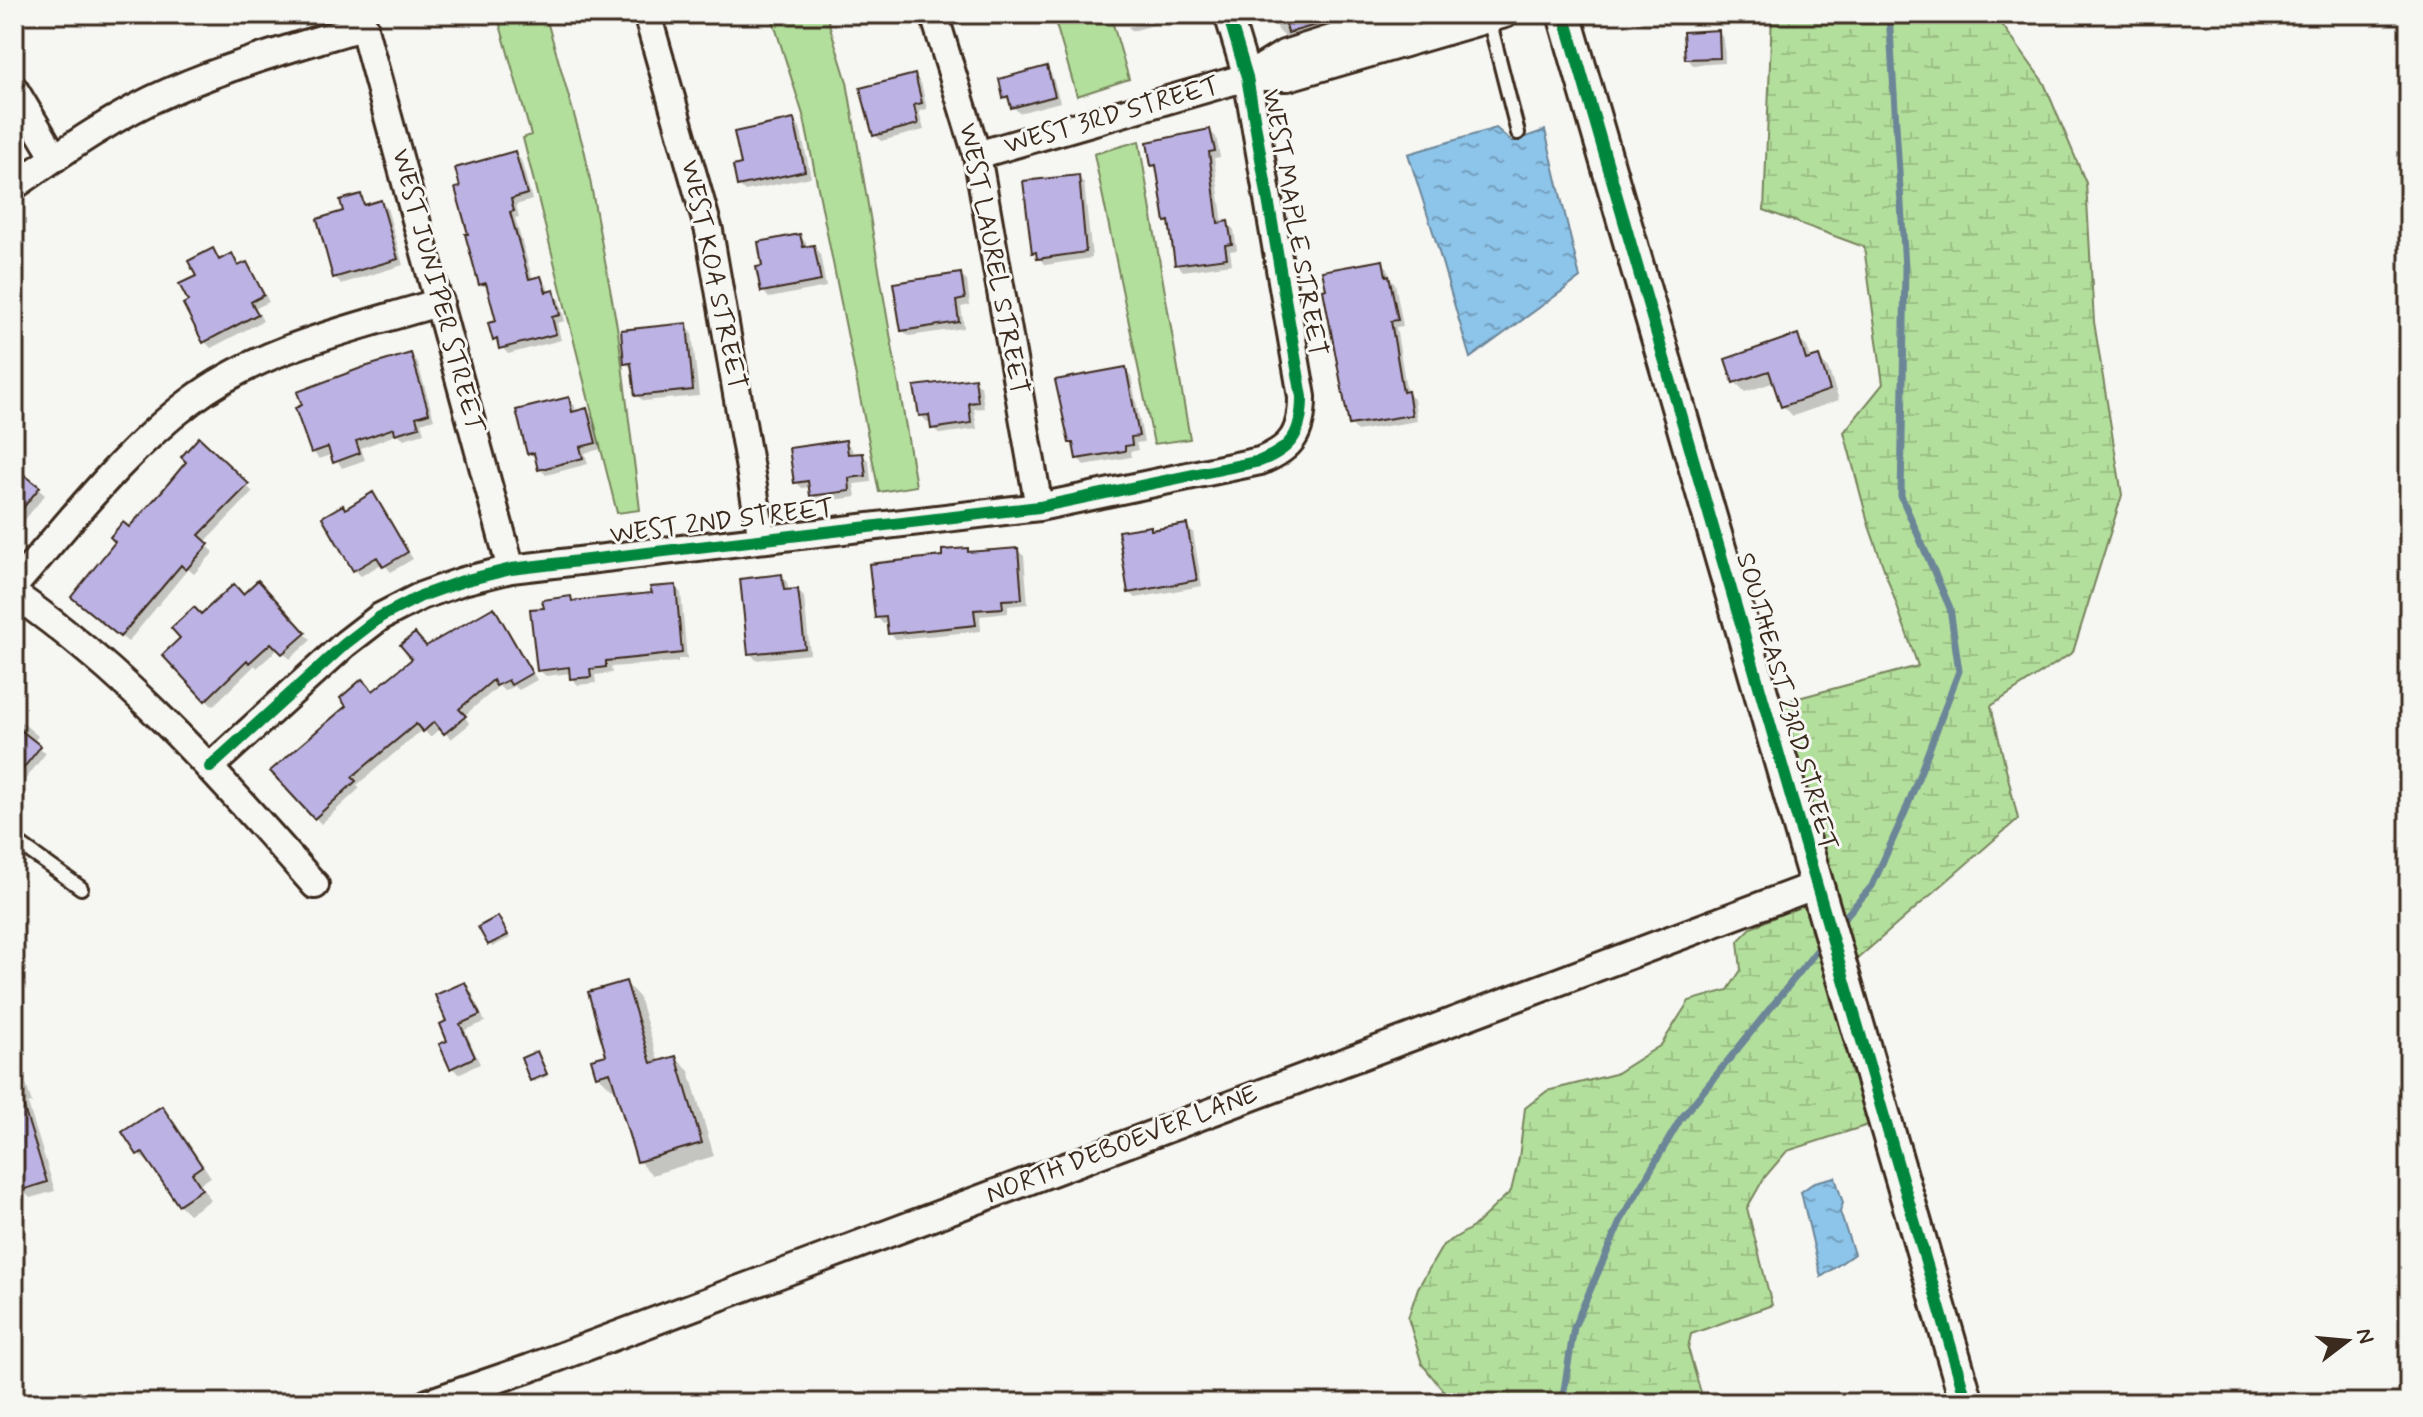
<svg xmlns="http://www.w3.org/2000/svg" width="2423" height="1417" font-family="Mynerve,sans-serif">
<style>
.grass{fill:#b3df9c;stroke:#77845d;stroke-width:2}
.wetland{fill:url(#wetland-marsh);stroke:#77845d;stroke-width:2}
.water{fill:url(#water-ripples);stroke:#6c8698;stroke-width:2}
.shadow{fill:#0003}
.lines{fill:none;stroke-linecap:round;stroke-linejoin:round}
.stream{stroke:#6c8698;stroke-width:7}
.building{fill:#bcb3e4;stroke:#3b2a1e;stroke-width:2}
.service-casing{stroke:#3b2a1e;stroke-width:18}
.minor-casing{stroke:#3b2a1e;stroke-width:32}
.tertiary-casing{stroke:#3b2a1e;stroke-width:38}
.service{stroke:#f6f6f2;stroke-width:12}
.minor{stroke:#f6f6f2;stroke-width:26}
.tertiary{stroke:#f6f6f2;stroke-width:32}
.cycleway-casing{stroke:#f6f6f2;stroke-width:17}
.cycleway{stroke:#00873e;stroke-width:12}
.labels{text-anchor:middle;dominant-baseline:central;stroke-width:6;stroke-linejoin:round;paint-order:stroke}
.street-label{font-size:26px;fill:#3b2a1e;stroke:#f6f6f2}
</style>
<defs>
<pattern id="wetland-marsh" width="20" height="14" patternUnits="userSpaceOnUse" patternTransform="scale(2)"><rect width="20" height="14" fill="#b3df9c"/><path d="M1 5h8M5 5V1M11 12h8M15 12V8" fill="none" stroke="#9bc086"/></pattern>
<pattern id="water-ripples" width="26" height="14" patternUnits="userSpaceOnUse" patternTransform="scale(2)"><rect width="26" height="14" fill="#8cc4ea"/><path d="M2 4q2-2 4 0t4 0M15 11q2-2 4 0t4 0" fill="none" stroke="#749fbd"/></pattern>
</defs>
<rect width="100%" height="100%" fill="#f6f6f2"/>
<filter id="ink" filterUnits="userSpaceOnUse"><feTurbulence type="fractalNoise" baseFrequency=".0125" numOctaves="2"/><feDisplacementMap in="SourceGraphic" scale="16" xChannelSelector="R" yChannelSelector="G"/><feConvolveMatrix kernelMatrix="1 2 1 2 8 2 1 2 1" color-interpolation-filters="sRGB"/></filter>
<g filter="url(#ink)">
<path class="grass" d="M497 14H545L585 153 618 332 640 510 617 513 523 138 531 135Z
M771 14H826L847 82 916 486 879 492 804 118Z
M1053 14H1110L1129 79 1077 96Z
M1139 141 1190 439 1154 444 1094 154Z"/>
<path class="wetland" d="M1772 14H1998L2001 23 2044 83 2086 183 2094 322 2122 495 2073 652 1991 706 2018 819 1856 960 1776 704 1918 666 1869 526 1844 432 1883 384 1864 247 1764 210Z
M1807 902 1871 1124 1787 1151 1764 1178 1747 1208 1772 1305 1691 1334 1688 1348 1704 1403H1471L1445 1393 1422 1364 1408 1318 1418 1288 1443 1245 1473 1227 1511 1191 1519 1158 1525 1108 1547 1091 1615 1074 1661 1045 1689 1001 1728 990 1741 970 1738 941 1751 928Z"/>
<path class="water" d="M1496 128 1512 142 1545 130 1580 278 1470 358 1434 235 1408 154Z
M1835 1177 1843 1203 1840 1212 1854 1254 1821 1277 1801 1192 1815 1182Z"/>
<path class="shadow" d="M1123 14H1159L1127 23V26Z
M1174 14 1176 19 1132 31 1128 27Z
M1274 14H1347L1350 23 1296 39 1292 35 1285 37 1278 30Z
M1718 32 1724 39 1725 63 1693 65 1687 58Z
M1046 68 1052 75 1060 102 1019 113 1005 97Z
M914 76 921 83 927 109 919 111 924 130 881 141 875 135Z
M794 121 800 127 811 177 745 191 739 185 744 165Z
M1210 131 1216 137 1220 157 1214 158 1223 224 1228 223 1234 230 1237 250 1230 251 1232 264 1183 271 1177 264 1159 171 1153 165Z
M515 154 521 160 532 200 516 205 519 217 515 218 533 280 541 278 547 285 549 294 553 293 559 299 565 321 557 323 561 340 508 354 495 340 498 322 489 289 481 284Z
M1078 177 1084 183 1092 258 1045 265 1034 252Z
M360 196 367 206 381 202 387 208 403 265 341 284 335 277 346 213Z
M800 236 806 243 807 249 814 247 820 254 826 287 769 298 763 291Z
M213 251 221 261 231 256 240 267 246 264 252 271 269 302 256 308 263 321 211 348 205 342 191 302 198 277Z
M1382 262 1388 268 1390 279 1395 283 1403 326 1396 327 1407 393 1414 399 1417 421 1357 431 1351 424Z
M960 275 967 281 970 305 961 307 964 328 909 336 902 330Z
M686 325 692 332 699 396 643 401 637 395 633 370 626 363Z
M1797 337 1807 347 1812 360 1818 358 1828 368 1839 400 1793 416 1783 406 1775 382 1745 392 1735 382Z
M410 355 417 361 434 419 421 423 424 433 404 439 398 434 361 448 365 460 342 468 333 454 319 459 313 452Z
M1125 369 1131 376 1144 442 1136 443 1138 450 1130 452 1131 457 1084 465 1078 458 1076 448 1070 442Z
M974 380 981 386 984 408 974 409 977 429 940 434 933 428 932 421 927 422 921 415Z
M568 399 575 406 576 413 586 410 593 416 601 449 585 453 588 464 546 475 540 469 538 459 529 453Z
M199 440 253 492 204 543 214 552 194 574 188 569 128 642 80 604 129 530 189 463Z
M846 442 852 449 853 456 862 455 869 461 871 482 854 484 856 497 818 502 811 495 810 487 802 488 796 482Z
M14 469 45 495 14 533Z
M372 495 413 559 391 572 383 563 361 576 355 570 346 511Z
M1186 526 1193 532 1202 586 1136 598 1129 592 1150 528 1154 532Z
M967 550 971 554 1017 550 1024 556 1028 604 1008 606V613L980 616 981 631 896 639 890 633 888 623 883 624 877 617 944 558Z
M781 576 787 582 789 592 798 591 804 597 810 654 756 660 750 653Z
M258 583 311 640 290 659 279 648 257 668 255 665 213 706 165 656 201 617 243 596Z
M675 587 681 593 687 659H678V662L611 667 612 673 595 675 596 683 578 685 572 678 571 673 546 676 539 670 546 610 571 598 575 603 655 595Z
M494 609 500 616 537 680 519 690 514 686 504 691 499 686 464 716 470 724 451 739 441 728 430 737 423 729 357 785 360 788 321 824 273 771 373 694 426 648Z
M18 719 38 736 33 743 46 753 14 794V725Z
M498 918 510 938 492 947 481 927Z
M626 983 639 997 659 1063 676 1058 689 1071 714 1156 652 1175 639 1161 617 1087 612 1089 598 1075 608 1056Z
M464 984 471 991 485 1022 465 1030 480 1064 458 1074 452 1067 449 1022Z
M14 1045 32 1103 28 1104 55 1191 30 1198 21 1189 14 1166Z
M537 1053 548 1076 534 1082 532 1080Z
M162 1108 172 1118 211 1177 200 1184 211 1200 189 1214 179 1204 151 1163 149 1164 139 1154 125 1133Z"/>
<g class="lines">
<path class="stream" d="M1839 924 1872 886 1906 810 1959 671 1950 608 1901 496 1905 267 1889 14
M1562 1403 1574 1327 1620 1222 1680 1120 1823 943"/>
</g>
<path class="building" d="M1283 14H1337V19L1288 33Z
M1719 30 1720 58 1685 59 1683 32Z
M1047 66 1055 96 1011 108 1008 96 1003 98 999 79Z
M915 74 922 103 914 105 918 124 873 136 860 88Z
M794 119 805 171 737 186 733 166 741 164 734 132Z
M1210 129 1215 151 1209 152 1218 223 1228 221 1232 244 1225 245 1227 258 1175 265 1169 221 1165 222 1156 165 1151 166 1147 142Z
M515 151 527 194 511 199 514 211 510 212 529 279 541 276 546 292 554 290 560 315 552 317 556 334 499 349 497 339 493 341 488 323 496 321 486 283 479 285 465 234H468L455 188 460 187 455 168Z
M1079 175 1086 252 1037 259 1036 252 1032 253 1023 181Z
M361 194 364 205 381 200 398 259 333 278 317 219 343 211 340 200Z
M800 234 803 247 814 245 821 281 761 292 756 267 762 266 758 242Z
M213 248 219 260 232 253 238 266 247 262 264 295 251 302 258 314 203 343 183 304 188 301 179 284 196 276 188 261Z
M1383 260 1386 276 1389 275 1398 320 1391 321 1403 392 1408 391 1412 415 1349 425 1323 290 1326 289 1322 271Z
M961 273 965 299 956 301 959 322 901 331 893 283Z
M687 323 693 390 635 396 631 363 624 364 621 330Z
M1798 334 1806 360 1819 356 1830 390 1781 407 1769 371 1733 383 1725 359Z
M411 353 429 413 416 417 419 427 395 434 394 428 356 441 360 453 333 463 328 447 311 453 295 408 302 405 297 392 361 368Z
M1126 367 1139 436 1131 437 1132 445 1125 446V451L1076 459 1073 443H1069L1055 380Z
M975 378 978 402 969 403 971 423 931 429 929 415 919 416 914 386Z
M569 397 572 412 587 408 596 443 580 447 583 458 538 470 534 453 527 454 516 410Z
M199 437 249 484 199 535 209 544 186 570 181 565 120 637 71 597 115 542 110 537 123 522 129 527 162 491 186 462 181 457Z
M846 440 848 454 863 453 866 476 849 478 850 491 810 496 808 481 794 483 789 448Z
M14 467 40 487 14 519Z
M373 492 408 552 383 567 377 557 353 571 322 517 343 505 345 509Z
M1187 524 1197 580 1128 593 1118 531 1151 526V530Z
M968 548V552L1018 548 1022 599 1002 600 1003 608 974 610 976 625 888 634 886 617 875 618 869 564 942 556V550Z
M782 574 784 590 798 589 805 648 748 654 740 579Z
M258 580 306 633 282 654 271 643 249 663 247 660 205 701 162 655 180 638 171 628 194 607 201 614 234 584 243 594Z
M676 585 682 653 606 661V667L590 669 591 677 570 679 569 667 537 671 530 609 544 608 542 600 571 596 572 601 652 593 650 587Z
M494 607 532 673 511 685 508 680 496 686 493 680 459 709 466 716 444 734 434 722 423 732 416 724 352 777 356 781 314 819 270 771 346 706 340 698 362 679 373 691 412 659 400 645 415 633 426 646Z
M14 725 41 746 14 780Z
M498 916 508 935 488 945 478 927Z
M626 981 651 1063 676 1056 702 1143 637 1162 610 1072 596 1076 591 1059 606 1055 588 992Z
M465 982 480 1015 460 1024 475 1057 450 1069 439 1044 447 1041 440 1024 446 1021 435 995Z
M537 1051 547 1074 530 1081 521 1058Z
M14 1089H18L47 1182 19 1191 14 1173Z
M162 1106 202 1166 192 1173 202 1189 178 1205 142 1152 137 1155 122 1132Z"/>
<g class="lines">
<g class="service-casing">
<path id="service" d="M1489 19 1518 133
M14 840 81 888"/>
</g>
<g class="minor-casing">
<path id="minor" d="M360 14 511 569
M647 14 709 231 762 539
M934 14 977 155 1039 507
M1411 14 1284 54 1247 77H1288L1505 14
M14 89 55 158
M977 155 1247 77
M14 186C64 151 115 115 171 91 233 64 299 46 364 26
M14 586C70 522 123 452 191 401 262 347 356 328 440 302
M14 594C134 678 219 777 315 885
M210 767 345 644 380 617 421 596 463 581 511 569 1039 507 1260 461C1293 448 1302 432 1302 397L1247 77 1228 14
M428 1403 530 1368 1816 885"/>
</g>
<g class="tertiary-casing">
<path id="tertiary" d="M1564 14 1967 1403"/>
</g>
<use href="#service" class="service"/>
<use href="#minor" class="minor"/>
<use href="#tertiary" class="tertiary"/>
<g class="cycleway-casing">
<path id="cycleway" d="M1564 14 1967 1403
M210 767 345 644 380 617 421 596 463 581 511 569 1039 507 1260 461C1293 448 1302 432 1302 397L1247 77 1228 14"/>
</g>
<use href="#cycleway" class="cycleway"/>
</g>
</g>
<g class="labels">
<g class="street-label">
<text transform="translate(1112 116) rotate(-16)">WEST 3RD STREET</text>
<text transform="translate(1294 223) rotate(80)">WEST MAPLE STREET</text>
<text transform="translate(993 259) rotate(79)">WEST LAUREL STREET</text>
<text transform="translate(713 275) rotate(78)">WEST KOA STREET</text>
<text transform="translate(437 291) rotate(75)">WEST JUNIPER STREET</text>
<text transform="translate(722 522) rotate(-7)">WEST 2ND STREET</text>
<text transform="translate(1786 702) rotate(74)">SOUTHEAST 23RD STREET</text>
<text transform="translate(1122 1145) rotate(-21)">NORTH DEBOEVER LANE</text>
</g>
</g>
<rect width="2423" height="1417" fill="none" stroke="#f6f6f2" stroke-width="48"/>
<rect x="24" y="24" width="2375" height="1369" fill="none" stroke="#3b2a1e" stroke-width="3" filter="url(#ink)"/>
<g transform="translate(2347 1341) rotate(74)" stroke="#f6f6f2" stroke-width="6" paint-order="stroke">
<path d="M0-6L14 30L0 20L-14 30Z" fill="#3b2a1e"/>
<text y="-12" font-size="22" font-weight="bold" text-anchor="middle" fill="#3b2a1e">N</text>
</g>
</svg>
